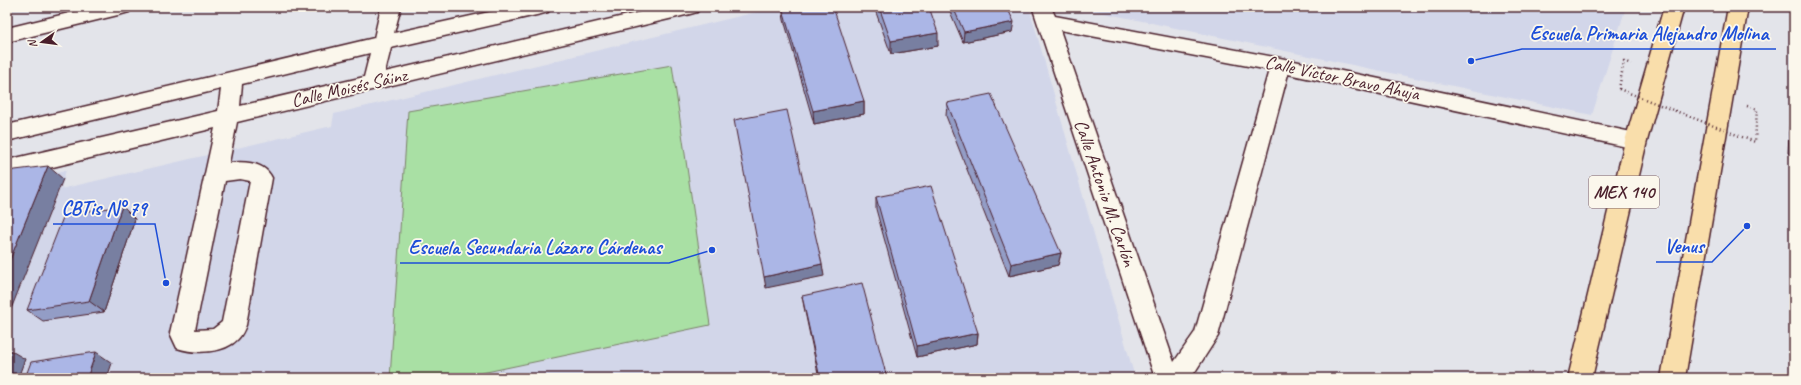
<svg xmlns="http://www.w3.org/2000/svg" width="1801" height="385" font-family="Caveat,sans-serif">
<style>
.built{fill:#d2d6e9}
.green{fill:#a9e0a4;stroke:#7a8068}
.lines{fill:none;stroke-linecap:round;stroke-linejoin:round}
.minor-casing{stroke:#4a1f2b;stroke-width:3}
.major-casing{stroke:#4a1f2b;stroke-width:3}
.path{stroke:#4a1f2b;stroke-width:2.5;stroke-dasharray:1 3;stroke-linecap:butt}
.minor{fill:#fbf7ec;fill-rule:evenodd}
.major{fill:#f9deab;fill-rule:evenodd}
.path-bridge{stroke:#4a1f2b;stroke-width:2.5;stroke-dasharray:1 3;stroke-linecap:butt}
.wall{fill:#939dc6;stroke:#4a1f2b}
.shaded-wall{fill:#787fa1;stroke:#4a1f2b}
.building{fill:#abb6e6;stroke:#4a1f2b}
.labels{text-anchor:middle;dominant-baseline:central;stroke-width:3.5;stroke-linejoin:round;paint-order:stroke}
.shield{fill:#fbf7ec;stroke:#7f6065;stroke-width:1}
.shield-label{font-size:18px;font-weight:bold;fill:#4a1f2b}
.street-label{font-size:19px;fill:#4a1f2b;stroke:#fbf7ec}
.leader{fill:none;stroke:#1d4ed8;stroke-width:1.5}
.callout-dot{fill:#1d4ed8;stroke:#fbf7ec;stroke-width:1.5}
.callout-label{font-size:20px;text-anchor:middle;font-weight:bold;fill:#1d4ed8;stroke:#fbf7ec;stroke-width:3.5;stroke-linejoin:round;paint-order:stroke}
</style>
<rect width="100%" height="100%" fill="#e3e4ea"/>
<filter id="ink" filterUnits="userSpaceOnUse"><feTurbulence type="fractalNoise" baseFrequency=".025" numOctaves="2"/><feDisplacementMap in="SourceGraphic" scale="8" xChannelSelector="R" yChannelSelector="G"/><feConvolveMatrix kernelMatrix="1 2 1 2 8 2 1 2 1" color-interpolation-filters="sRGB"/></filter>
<g filter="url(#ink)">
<path class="built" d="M777 7H1029L1134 374 1133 378H7V184L66 170 61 189 332 126 334 114Z
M1075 7H1626L1592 115Z"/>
<path class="green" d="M672 65 710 325 458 378H390L408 111Z"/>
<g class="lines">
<g class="minor-casing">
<path id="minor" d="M94 7H132L129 12 122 14 7 42V28Z
M381 7H401L394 33 512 7H551L548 12 541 14 391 48 385 72 662 7H700L697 12 690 14 237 122 229 163C245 161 264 162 272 178L246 325C244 330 242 335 238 339 224 354 195 354 177 348L170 333 215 128 7 178V160L218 111 221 89 7 141V125L374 38ZM370 53 364 77 240 106 242 84ZM240 179 250 181 222 322 213 329 195 330 225 181Z
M1035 7H1051L1055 16 1280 58 1636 133 1643 135 1647 141 1643 147 1636 149 1288 74 1218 336 1191 378H1155L1033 9ZM1060 30 1269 70 1195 332 1174 362Z"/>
</g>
<g class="major-casing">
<path id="major" d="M1664 7H1684L1647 141 1592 378H1568L1625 141Z
M1728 7H1748L1685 378H1661Z"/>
</g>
<path class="path" d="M1619 89 1624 61 1631 64
M1747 106 1757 109 1755 142"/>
<use href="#minor" class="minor"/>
<use href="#major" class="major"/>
<path class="path-bridge" d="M1619 89 1755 142"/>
</g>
<path class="wall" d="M782 7 864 101V114L814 124 784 20Z
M874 7H929L938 46 891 54Z
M948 7H1007L1012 32 963 42Z
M1794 93V155L1788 153 1791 96Z
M947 103 1061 253 1058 265 1009 276 946 116Z
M876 197 978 333 977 344 917 357 876 209Z
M135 219 104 312 43 321 27 310Z
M802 296 887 378H819L804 307Z"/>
<path class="shaded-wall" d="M1014 22 1012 32 963 42 964 32Z
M938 33V46L891 54V41Z
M864 101V114L814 124 813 111Z
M48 166 63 179 7 319V267Z
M122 206 135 219 104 312 89 301Z
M1061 253 1058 265 1009 276 1011 264Z
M822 264 824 276 766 288 764 277Z
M978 333 977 344 917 357V346Z
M8 349 25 359 18 378H7V352Z
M96 352 112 363 107 378H87Z"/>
<path class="building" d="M782 7H833L864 101 813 111Z
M879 7H929L938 33 891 41Z
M953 7H1007L1014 22 964 32Z
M991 94 1061 253 1011 264 947 103Z
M787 110 822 264 764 277 734 120Z
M48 166 7 267V171Z
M931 186 978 333 917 346 876 197Z
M122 206 89 301 27 310 64 215Z
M862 283 887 378H820L802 296Z
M96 352 87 378H25L31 362Z"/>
</g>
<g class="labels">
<rect class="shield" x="1589" y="176" width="70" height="32" rx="3"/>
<g class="shield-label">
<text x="1624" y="192">MEX 140</text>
</g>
<g class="street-label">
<text transform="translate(1342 78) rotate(12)">Calle Víctor Bravo Ahuja</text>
<text transform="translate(349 88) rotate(-13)">Calle Moisés Sáinz</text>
<text transform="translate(1105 193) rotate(71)">Calle Antonio M. Carlón</text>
</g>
</g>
<path class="leader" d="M1471 61L1522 49H1776M166 283L155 224H53M1747 226L1712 262H1656M712 250L669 263H400"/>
<g class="callout-dot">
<circle cx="1471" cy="61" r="4"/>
<circle cx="166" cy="283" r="4"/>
<circle cx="1747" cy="226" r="4"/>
<circle cx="712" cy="250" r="4"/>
</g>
<g class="callout-label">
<text x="1649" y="40">Escuela Primaria Alejandro Molina</text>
<text x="104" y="215">CBTis N° 79</text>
<text x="1684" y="253">Venus</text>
<text x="535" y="254">Escuela Secundaria Lázaro Cárdenas</text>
</g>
<rect width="1801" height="385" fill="none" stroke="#fbf7ec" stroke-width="24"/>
<rect x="12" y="12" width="1777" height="361" fill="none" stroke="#4a1f2b" stroke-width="1.5" filter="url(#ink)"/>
<g transform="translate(42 42) rotate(256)" stroke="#fbf7ec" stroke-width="3" paint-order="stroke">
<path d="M0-3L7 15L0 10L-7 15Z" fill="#4a1f2b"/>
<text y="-6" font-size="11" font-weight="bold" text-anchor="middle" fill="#4a1f2b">N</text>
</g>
</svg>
